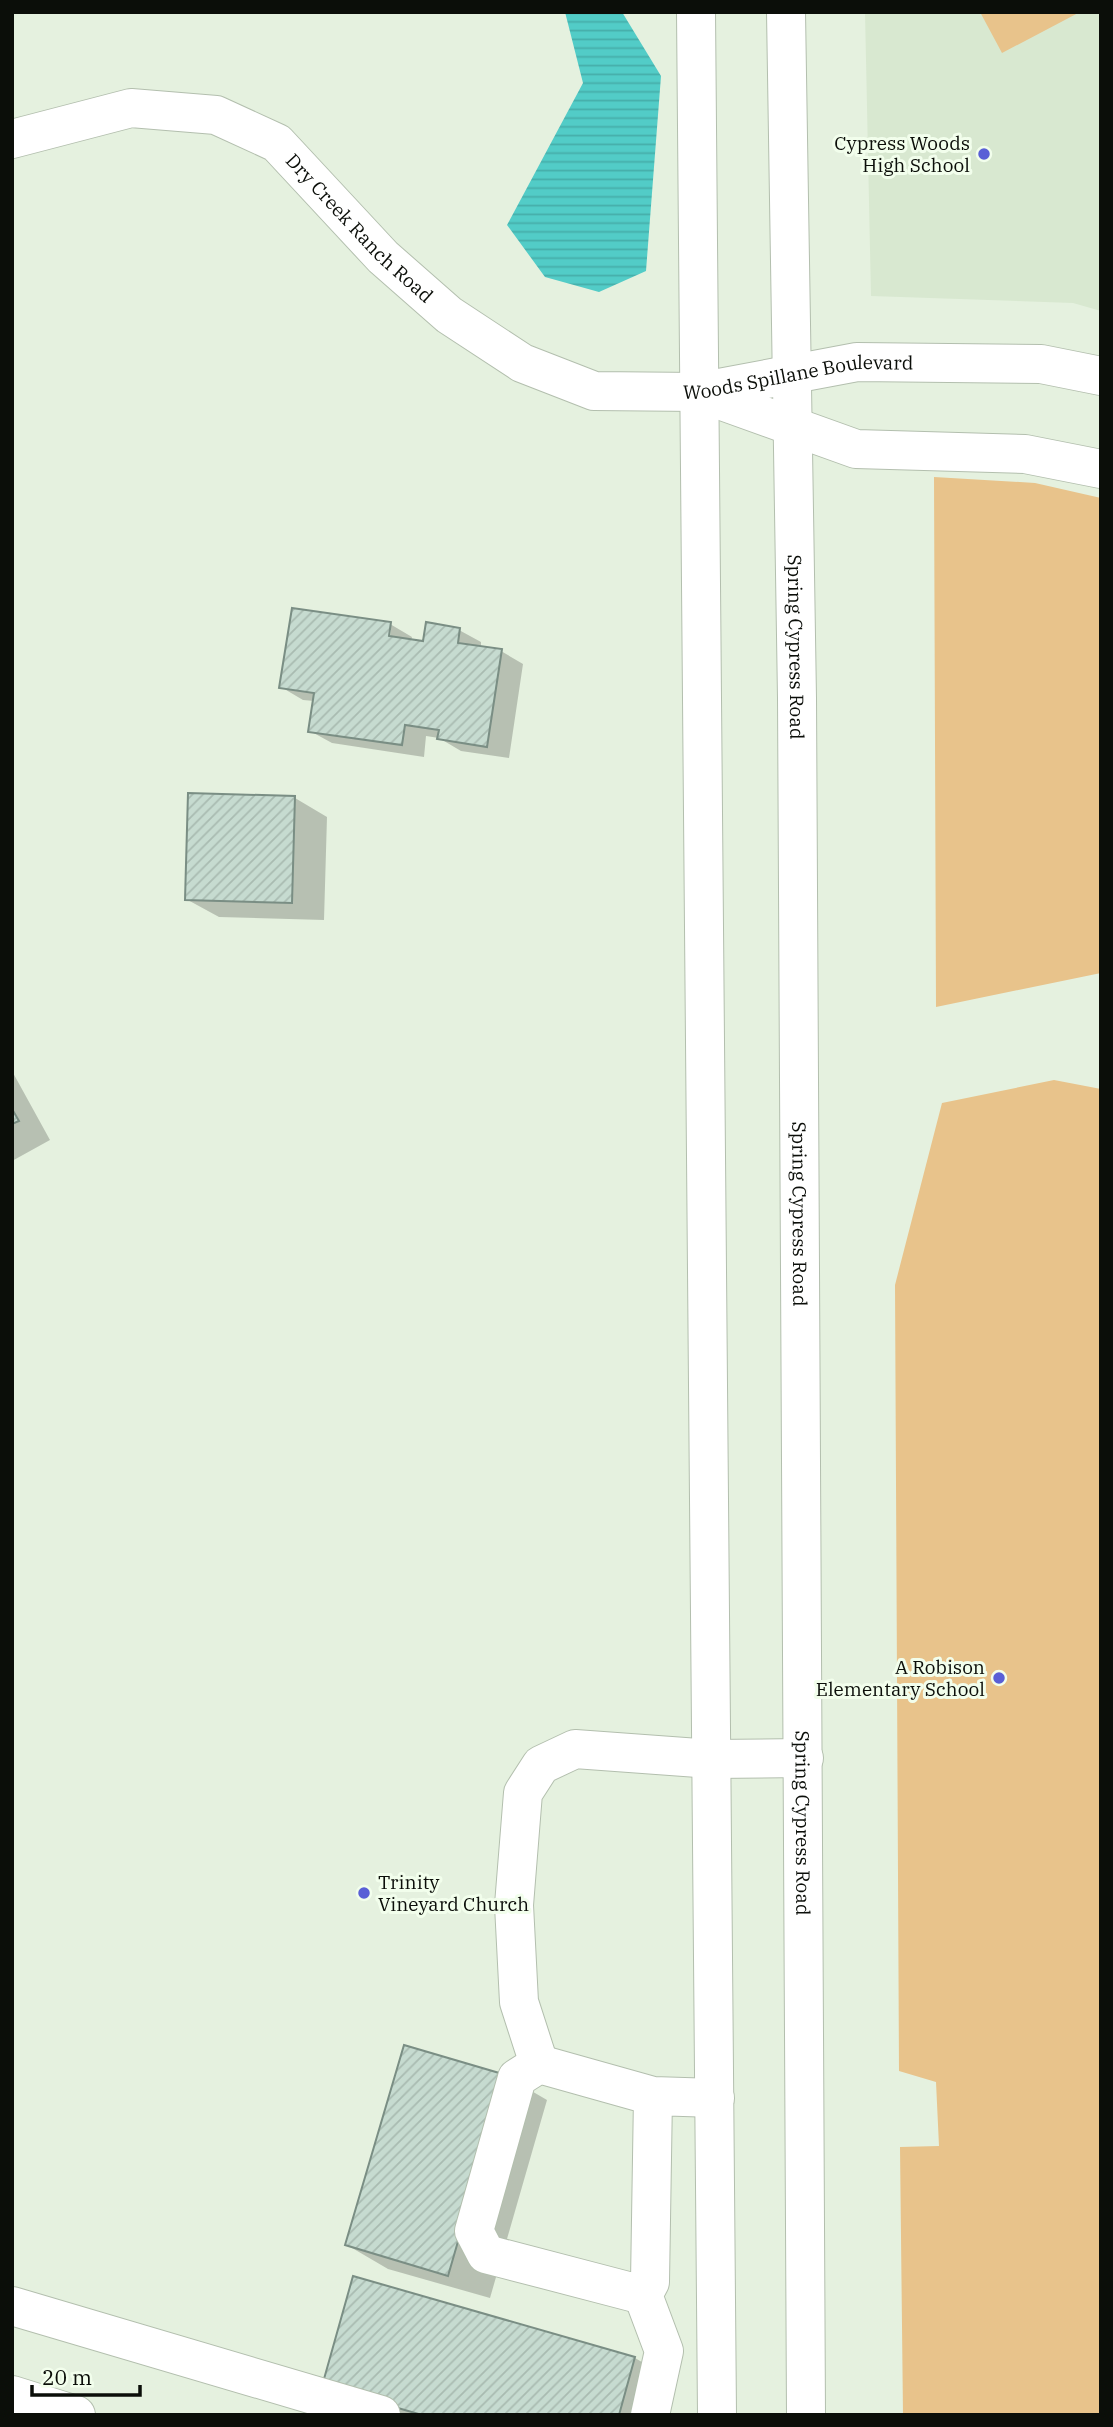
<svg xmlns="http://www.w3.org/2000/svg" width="1113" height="2427" font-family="'IBM Plex Serif',serif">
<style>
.built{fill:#d8e8d0}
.green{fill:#e8c38b}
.water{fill:url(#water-rules)}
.shadow{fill:#0003;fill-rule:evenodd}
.building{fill:url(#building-hatch);stroke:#7a8e84;stroke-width:2}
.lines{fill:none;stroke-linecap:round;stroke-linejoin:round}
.minor-casing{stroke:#b3bfae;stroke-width:40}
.major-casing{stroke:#b3bfae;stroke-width:40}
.minor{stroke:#fff;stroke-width:38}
.major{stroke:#fff;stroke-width:38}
.poi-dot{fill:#595fd6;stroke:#f2feec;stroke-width:2.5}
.labels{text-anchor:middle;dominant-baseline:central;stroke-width:6;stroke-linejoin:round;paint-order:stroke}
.poi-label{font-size:19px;fill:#0b0e09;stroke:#f2feec;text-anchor:end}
.street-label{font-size:19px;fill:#0b0e09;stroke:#f2feec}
</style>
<defs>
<pattern id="water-rules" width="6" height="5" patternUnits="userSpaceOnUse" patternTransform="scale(1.75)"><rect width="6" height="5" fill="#52ccc7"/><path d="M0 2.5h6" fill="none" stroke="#46aeaa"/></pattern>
<pattern id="building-hatch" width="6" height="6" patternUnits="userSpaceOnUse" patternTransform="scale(1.75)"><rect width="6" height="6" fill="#c6dbd0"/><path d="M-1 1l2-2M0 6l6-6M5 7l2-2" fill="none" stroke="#a9bbb1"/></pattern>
</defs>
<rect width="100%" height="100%" fill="#e5f1df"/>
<path class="built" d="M865 12H1101V311L1073 303 871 296Z"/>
<path class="green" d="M980 12H1080L1002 53Z
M934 477 1035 483 1101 498V973L936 1007Z
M1054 1080 1101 1089V2415H903L900 2147 939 2146 936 2082 899 2071 895 1285 942 1103Z"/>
<path class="water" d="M565 12H622L661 76 646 271 599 292 545 277 507 225 583 83Z"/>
<path class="shadow" d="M390 624 412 637 411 641 424 643 459 630 481 642V648L501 651 523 664 509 758 461 751 439 738 426 736 424 757 332 743 310 731 314 701 303 700 281 687ZM388 630H391L389 645Z
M295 798 327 817 324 920 219 917 186 899Z
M12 1071 50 1140 12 1161Z
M506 2076 547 2100 490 2298 388 2269 347 2245Z
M354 2278 635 2358 676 2382 667 2415H385Z"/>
<path class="building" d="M292 608 391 622 389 636 423 641 426 622 460 628 458 643 502 649 487 747 437 739 439 730 405 725 402 745 308 732 314 693 279 688Z
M188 793 295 796 292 903 185 900Z
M12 1109 19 1121 12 1124Z
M404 2045 506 2075 448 2276 345 2245Z
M353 2276 635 2357 619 2415H422L322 2386Z"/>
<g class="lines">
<g class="minor-casing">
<g id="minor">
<path id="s1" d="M12 139 131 108 216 115 277 143 383 257 449 315 522 363 594 391 698 392 857 362 1041 364 1101 376"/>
<path d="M700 393 856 449 1025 454 1101 469"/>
<path d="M539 2064 519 2002 514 1905 523 1793 541 1765 575 1749 712 1759"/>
<path d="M653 2096 650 2282 643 2295 486 2254 474 2231 517 2078 539 2064 653 2096 715 2098"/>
<path d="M643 2295 664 2351 650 2415"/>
<path d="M12 2306 381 2415"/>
<path d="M12 2395 76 2415"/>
</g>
</g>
<g class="major-casing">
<g id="major">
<path d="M696 12 717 2415"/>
<path id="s2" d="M786 12 797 698 806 2415"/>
<path d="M712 1759 804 1758"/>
</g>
</g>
<use href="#minor" class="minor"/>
<use href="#major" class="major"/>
</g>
<g class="poi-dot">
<circle cx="984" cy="154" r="7"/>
<circle cx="999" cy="1678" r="7"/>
<circle cx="364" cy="1893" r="7"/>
</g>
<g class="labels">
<g class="poi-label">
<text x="970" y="143">Cypress Woods<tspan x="970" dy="22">High School</tspan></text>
<text x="985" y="1667">A Robison<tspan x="985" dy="22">Elementary School</tspan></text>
<text x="378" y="1882" text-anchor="start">Trinity<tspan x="378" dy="22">Vineyard Church</tspan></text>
</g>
<g class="street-label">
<text stroke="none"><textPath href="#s1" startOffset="394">Dry Creek Ranch Road</textPath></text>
<text stroke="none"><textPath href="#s1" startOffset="889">Woods Spillane Boulevard</textPath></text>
<text stroke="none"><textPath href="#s2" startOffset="635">Spring Cypress Road</textPath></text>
<text stroke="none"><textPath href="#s2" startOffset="1202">Spring Cypress Road</textPath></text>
<text stroke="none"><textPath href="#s2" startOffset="1811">Spring Cypress Road</textPath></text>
</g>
</g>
<rect width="1113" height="2427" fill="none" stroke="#0b0e09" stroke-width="28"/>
<path d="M32 2385v10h108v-10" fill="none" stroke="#0b0e09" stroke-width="3.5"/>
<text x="42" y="2385" font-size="21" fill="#0b0e09" stroke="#f2feec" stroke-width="5" paint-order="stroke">20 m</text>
</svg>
